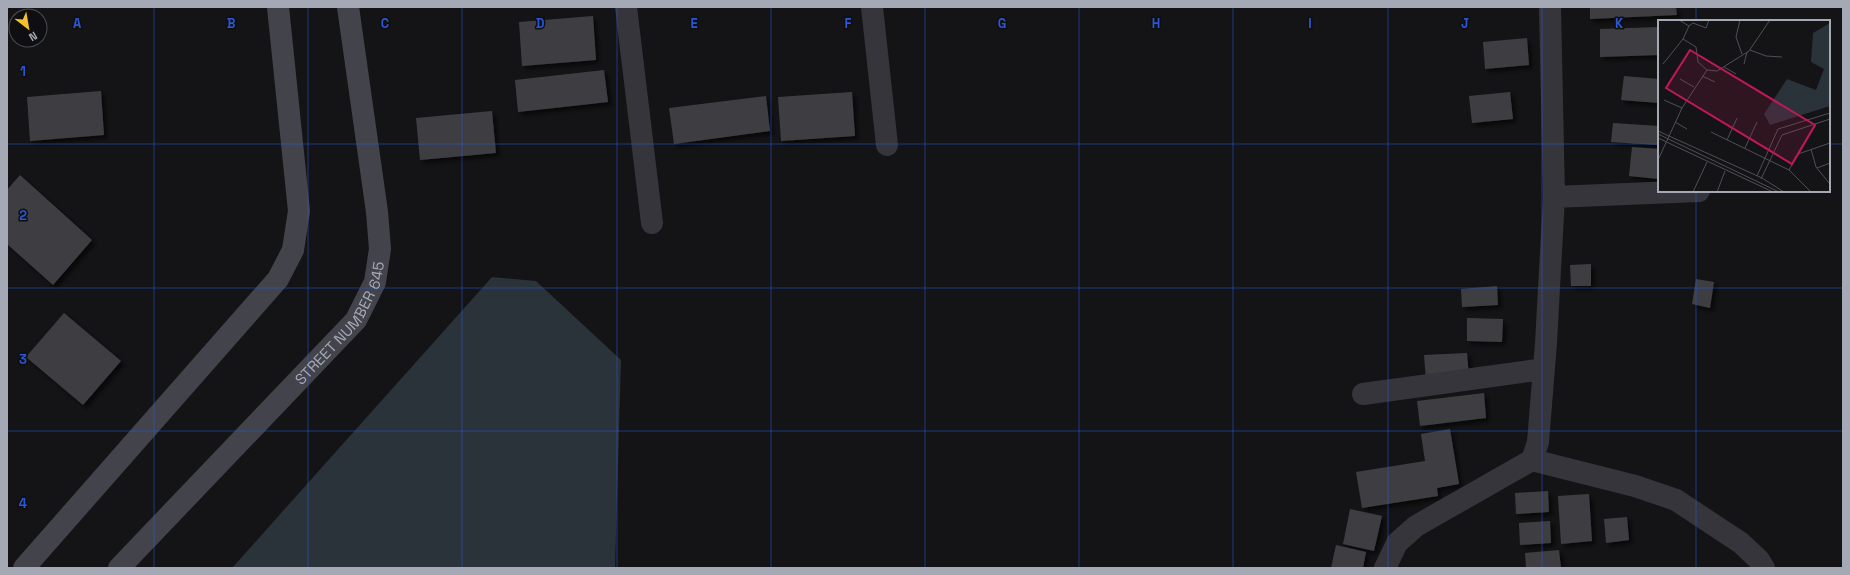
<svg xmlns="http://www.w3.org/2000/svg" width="1850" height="575" font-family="'Space Grotesk',sans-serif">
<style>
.water{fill:#2a323a}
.building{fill:#3e3e43;filter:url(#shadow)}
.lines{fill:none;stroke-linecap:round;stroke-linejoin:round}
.street{stroke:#35353b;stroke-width:22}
.secondary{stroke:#43444b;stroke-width:22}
.grid{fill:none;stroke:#2b57d5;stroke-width:1;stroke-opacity:0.55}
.labels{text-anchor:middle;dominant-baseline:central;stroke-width:3;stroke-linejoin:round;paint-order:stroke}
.street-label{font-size:15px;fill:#a5a9b6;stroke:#0f0f11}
.inset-road{fill:none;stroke:#4e5056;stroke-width:1}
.view{fill:#c2185b;fill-opacity:0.15;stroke:#c2185b;stroke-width:2}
.inset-edge{fill:none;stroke:#a5a9b6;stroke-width:2}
.grid-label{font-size:13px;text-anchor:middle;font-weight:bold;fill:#2b57d5;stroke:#0f0f11;stroke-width:3;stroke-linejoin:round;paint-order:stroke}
</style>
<defs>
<filter id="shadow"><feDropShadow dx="3.5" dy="3.5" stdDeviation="2" flood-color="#0009"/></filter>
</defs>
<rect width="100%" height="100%" fill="#141416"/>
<path class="water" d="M492 277 536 281 621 360 615 568H232Z"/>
<path class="building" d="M1590 7H1676L1677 15 1590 19Z
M593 16 596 60 522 66 519 22Z
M1659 27V55L1600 57V29Z
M1527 38 1529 65 1485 69 1483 42Z
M604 70 608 102 518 112 515 80Z
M1624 76 1659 79V103L1621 100Z
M101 91 104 135 30 141 27 97Z
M852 92 855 136 781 141 778 97Z
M1510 92 1513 119 1472 123 1469 96Z
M766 96 770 131 674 144 669 108Z
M492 111 496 153 420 160 416 118Z
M1613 123 1659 126V145L1611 142Z
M1632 147 1659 149V179L1629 176Z
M20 175 92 240 53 285 7 244V190Z
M1591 264V286H1571L1570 265Z
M1696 279 1714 282 1710 308 1692 304Z
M1497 286 1498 305 1462 307 1461 289Z
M64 313 121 361 83 405 26 357Z
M1467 318 1503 319 1502 342 1467 341Z
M1467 353 1469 377 1426 380 1424 355Z
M1484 393 1486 418 1420 426 1417 401Z
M1450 429 1459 484 1437 488 1438 496 1362 508 1356 472 1425 461 1421 434Z
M1548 491 1549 512 1516 514 1515 493Z
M1589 494 1592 541 1561 544 1558 496Z
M1350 509 1382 516 1374 551 1343 544Z
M1627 517 1629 540 1606 543 1604 519Z
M1550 521 1551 543 1520 545 1519 523Z
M1336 545 1366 552 1363 568H1331Z
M1559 550 1561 568H1526L1525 553Z"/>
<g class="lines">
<path class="street" d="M626 7 652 223
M872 7 887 145
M1554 197 1699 191
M1363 394 1544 369
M1532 460 1538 442 1546 343 1554 197 1550 7
M1385 568 1397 543 1416 526 1532 460 1635 486 1676 500 1741 543 1759 560 1764 568"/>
<g class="secondary">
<path d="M24 568 278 279 293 250 299 211 278 7"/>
<path id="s1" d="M119 568 356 320 375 282 380 249 377 212 348 7"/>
</g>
</g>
<path class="grid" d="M154 7V568M308 7V568M462 7V568M617 7V568M771 7V568M925 7V568M1079 7V568M1233 7V568M1388 7V568M1542 7V568M1696 7V21M7 144H1659M1829 144H1843M1696 191V568M7 288H1843M7 431H1843"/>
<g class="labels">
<g class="street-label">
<text stroke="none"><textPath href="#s1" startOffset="332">STREET NUMBER 645</textPath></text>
</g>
</g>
<g transform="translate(1658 20)">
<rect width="172" height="172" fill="#141416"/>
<path d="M172 3V86L112 105 106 94 129 59 158 70 166 49 153 42 155 13Z" fill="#2a323a"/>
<path class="inset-road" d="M21 0 31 6 25 19 38 27 40 42 49 50 59 51 91 31 112 0M82 0 78 17 84 34M31 6 35 3 48 8 51 0M92 30 108 36 124 37M5 44 25 19M86 44 89 32M66 47 78 54M44 56 57 62M22 59 36 67M6 80 24 88M17 102 29 109M0 111 104 158 126 172M53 112 131 150 153 172M0 114 121 172M0 118 115 172M69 120 79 98M87 128 99 102M153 129 158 147 172 164M0 140 24 88 49 50M159 148 172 143M131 150 140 134 172 123M99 156 120 109 172 93M103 159 124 115 172 99M35 172 49 142M59 172 67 151"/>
<path class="view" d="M32 30 157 105 134 144 8 68Z"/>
<rect width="172" height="172" class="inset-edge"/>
</g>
<g class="grid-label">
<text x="77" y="28">A</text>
<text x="231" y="28">B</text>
<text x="385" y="28">C</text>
<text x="540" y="28">D</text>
<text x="694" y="28">E</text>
<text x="848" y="28">F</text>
<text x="1002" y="28">G</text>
<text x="1156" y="28">H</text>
<text x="1310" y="28">I</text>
<text x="1465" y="28">J</text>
<text x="1619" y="28">K</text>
<text x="23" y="76">1</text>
<text x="23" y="220">2</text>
<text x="23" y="364">3</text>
<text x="23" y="508">4</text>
</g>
<rect width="1850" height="575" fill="none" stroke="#a5a9b6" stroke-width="16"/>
<g transform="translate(28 28) rotate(149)"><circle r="19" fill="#0f0f11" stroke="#4b4d53"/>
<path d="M0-3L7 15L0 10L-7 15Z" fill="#f4c02e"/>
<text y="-6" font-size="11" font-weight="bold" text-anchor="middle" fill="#a5a9b6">N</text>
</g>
</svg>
